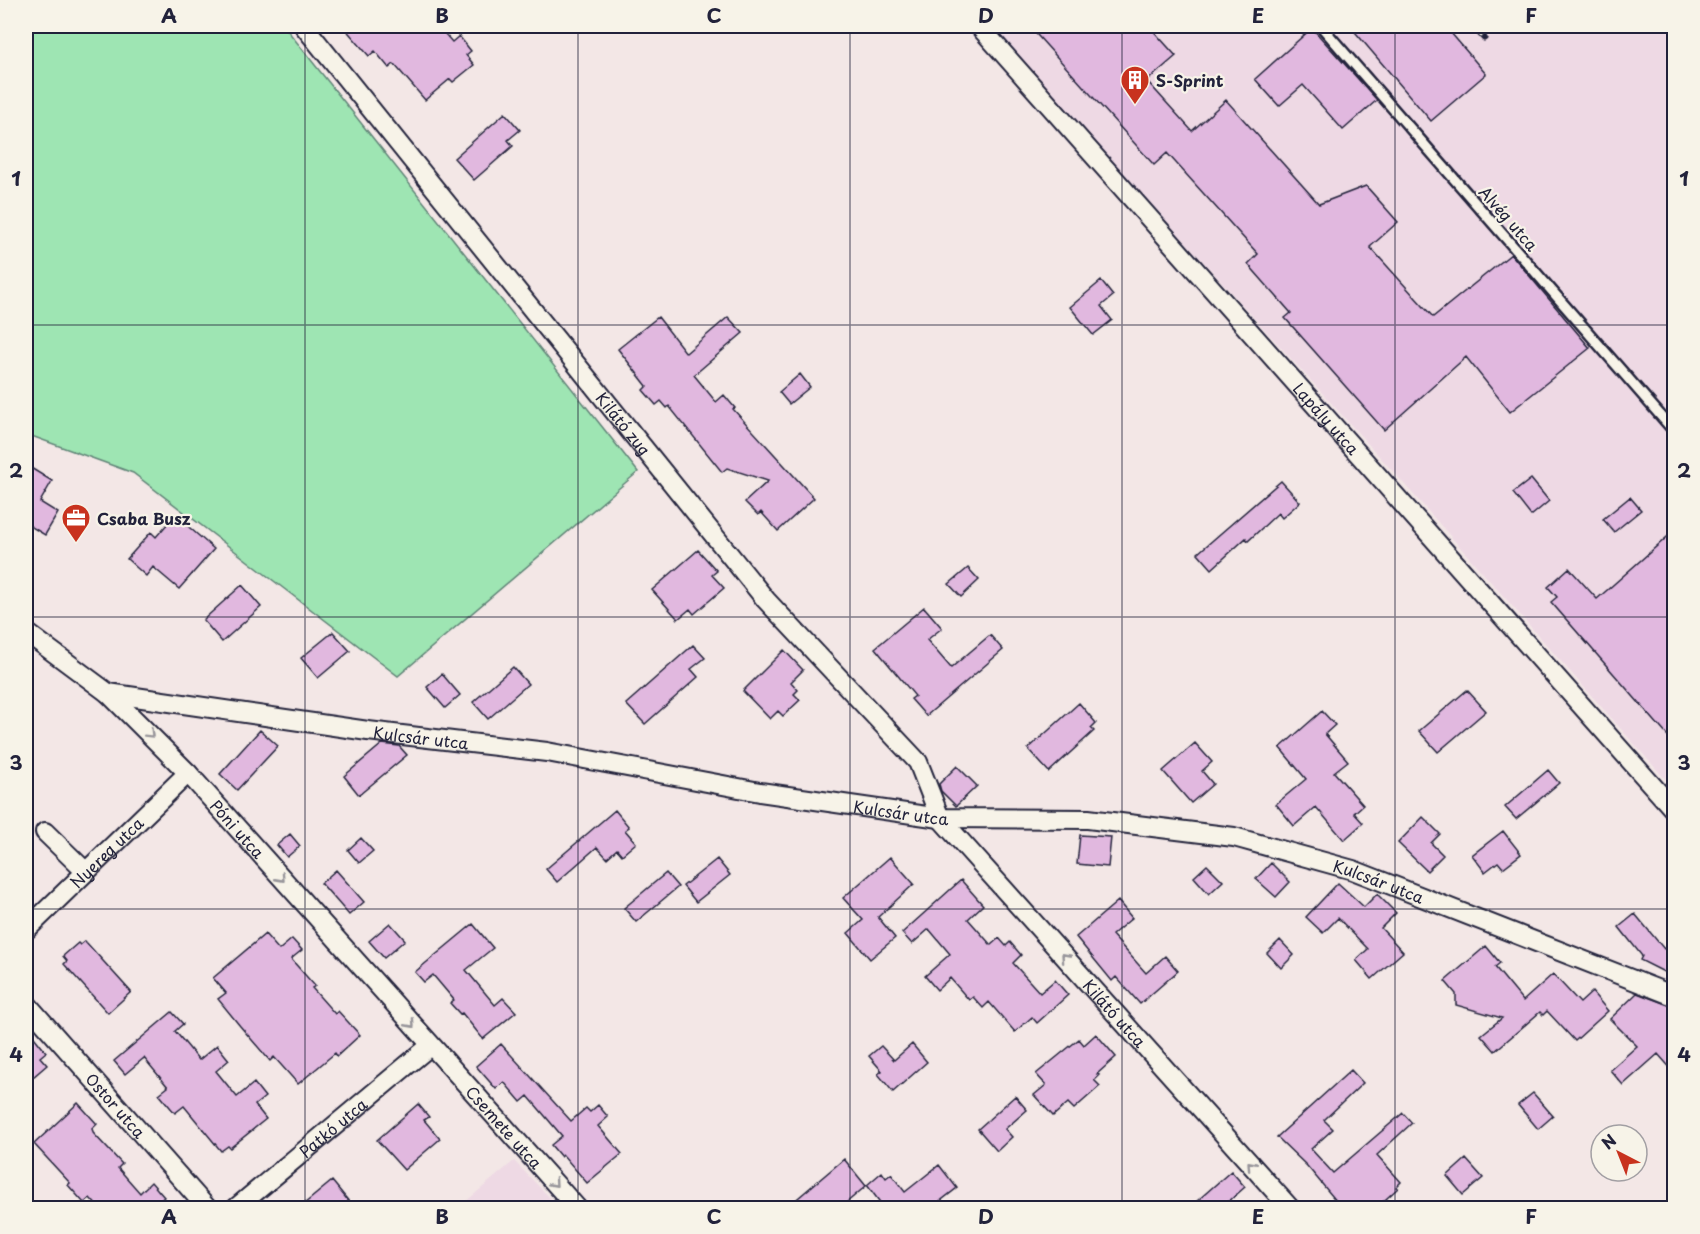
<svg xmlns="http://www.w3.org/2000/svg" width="1700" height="1234" font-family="'Playpen Sans',sans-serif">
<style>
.built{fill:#eed9e4}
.green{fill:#9ee5b3;stroke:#608477;stroke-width:1.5}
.building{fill:#e1b8df;stroke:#22223b;stroke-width:1.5}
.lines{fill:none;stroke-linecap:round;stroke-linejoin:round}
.service-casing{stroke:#22223b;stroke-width:14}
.minor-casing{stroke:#22223b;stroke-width:22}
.service{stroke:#f7f3e8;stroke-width:9}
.minor{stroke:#f7f3e8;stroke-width:18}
.rail-casing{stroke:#22223b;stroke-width:7}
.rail{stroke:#f7f3e8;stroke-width:4.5;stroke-dasharray:14;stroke-linecap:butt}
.oneway{stroke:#97959a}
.grid{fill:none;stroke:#22223b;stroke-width:1.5;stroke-opacity:0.55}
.labels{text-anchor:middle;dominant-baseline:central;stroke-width:4.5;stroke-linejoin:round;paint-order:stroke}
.poi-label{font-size:16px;font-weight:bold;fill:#22223b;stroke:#f7f3e8;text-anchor:start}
.street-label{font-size:16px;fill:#22223b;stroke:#f7f3e8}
.neatline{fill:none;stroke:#22223b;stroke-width:2}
.grid-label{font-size:20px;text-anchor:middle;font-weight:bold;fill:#22223b}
</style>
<rect width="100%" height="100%" fill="#f3e7e6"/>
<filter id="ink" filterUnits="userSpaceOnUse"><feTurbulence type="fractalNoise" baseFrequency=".0167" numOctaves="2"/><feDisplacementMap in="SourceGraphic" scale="12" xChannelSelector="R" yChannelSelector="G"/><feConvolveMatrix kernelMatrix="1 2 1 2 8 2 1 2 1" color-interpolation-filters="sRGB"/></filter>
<g filter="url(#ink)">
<path class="built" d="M990 26H1674V789L1398 477Z
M514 1161 560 1208H458Z"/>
<path class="green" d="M26 26H284L638 472 398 676 133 473 26 434Z"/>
<path class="building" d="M343 26H438L452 42 459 36 471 51 466 55 474 65 453 82 450 79 425 100 394 64 389 68 375 51 369 56Z
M1029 26H1149L1176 56 1147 81 1192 131 1226 100 1319 204 1366 186 1398 222 1370 247 1433 317 1511 254 1590 348 1510 412 1466 357 1384 430 1285 318 1291 313 1248 264 1258 254 1167 153 1154 165Z
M1350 26H1445L1486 74 1431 121Z
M1312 28 1377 100 1343 130 1303 85 1279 106 1255 79Z
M505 113 520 130 508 140 513 146 474 180 454 158Z
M1101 281 1113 296 1101 306 1112 320 1093 335 1070 307Z
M658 317 686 353 728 317 743 333 694 375 716 402 724 395 735 408 733 409 814 498 778 531 761 512 758 515 745 502 768 481 727 468 722 472 669 406 667 408 661 401 656 405 643 390 647 386 618 349Z
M800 374 810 387 789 404 779 392Z
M26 465 52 481 40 502 58 513 45 535 27 524 26 526Z
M1531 479 1549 501 1531 516 1513 493Z
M1281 481 1300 502 1282 518 1278 513 1248 541 1246 538 1212 569 1198 553Z
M1630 497 1641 510 1614 532 1603 519Z
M175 515 214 549 179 589 153 567 146 576 127 559 151 532 156 537Z
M1674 531V743L1551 602 1557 597 1548 587 1569 568 1597 599Z
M698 550 717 571 712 575 724 588 694 614 690 609 678 619 652 590Z
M968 568 979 580 961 597 949 584Z
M242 585 261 607 222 642 203 620Z
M924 607 942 628 927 640 951 668 990 635 1003 650 926 716 911 699 915 696 875 648Z
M333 632 350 651 318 678 301 658Z
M693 645 705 658 691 669 698 677 645 724 626 704Z
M784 650 803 670 791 682 798 690 794 694 800 700 783 716 778 711 770 719 743 691Z
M513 667 528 684 488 719 473 702Z
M442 674 460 695 445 708 427 687Z
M1467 690 1486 711 1438 752 1419 731Z
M1079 703 1096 723 1091 728 1094 731 1049 772 1028 749Z
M1322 711 1335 725 1325 734 1348 761 1334 772 1363 805 1354 813 1363 823 1344 840 1316 807 1294 826 1276 804 1306 779 1280 748Z
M260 730 278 746 237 790 220 774Z
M1195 743 1212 762 1202 771 1213 784 1191 803 1163 771Z
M382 744 399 746 407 755 359 795 344 776Z
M957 766 977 786 956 806 941 791 939 784Z
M1548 770 1559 783 1516 819 1505 807Z
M615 810 629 827 625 830 636 843 622 855 617 849 607 858 597 847 557 882 546 869Z
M1423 817 1440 834 1431 843 1443 855 1427 871 1398 843Z
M1503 831 1521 854 1503 868 1498 862 1485 872 1472 855Z
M290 834 300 846 287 857 277 845Z
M1080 835 1111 837 1108 867 1077 864Z
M361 838 373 851 359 863 348 850Z
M890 857 914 884 878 917 895 938 870 959 848 933 863 920 843 898Z
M717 859 730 875 696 902 683 886Z
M1271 863 1290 882 1276 897 1256 879Z
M1207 865 1223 881 1209 894 1194 877Z
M336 870 364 902 349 915 321 883Z
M666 873 678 887 636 922 624 908Z
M961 880 983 905 968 919 991 945 999 938 1006 946 1010 942 1021 955 1013 963 1040 993 1055 980 1068 995 1037 1023 1032 1017 1015 1032 989 1002 983 1008 973 997 969 1000 950 978 937 990 925 976 950 954 929 929 912 944 902 933Z
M1338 883 1364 907 1377 894 1396 913 1381 928 1403 952 1372 979 1356 960 1368 949 1338 918 1323 933 1306 917Z
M1118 901 1132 918 1112 935 1146 973 1165 956 1178 971 1140 1004 1116 977 1112 981 1076 937Z
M1635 914 1664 949 1674 940V966L1666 973 1640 960 1642 956 1619 927Z
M390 923 405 940 384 958 369 941Z
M473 924 493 948 466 970 495 1005 503 998 516 1012 483 1039 462 1013 460 1014 450 1003 454 1000 433 975 424 982 415 972Z
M265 934 279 950 292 939 302 950 291 959 315 986 312 988 335 1014 338 1011 360 1035 337 1056 335 1053 298 1084 274 1057 270 1061 240 1026 218 999 226 993 213 978Z
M1280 940 1294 955 1281 968 1267 953Z
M85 941 131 992 108 1013 64 964 67 961 63 956 78 943 80 945Z
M1486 946 1500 963 1495 967 1523 1001 1553 974 1580 1003 1592 992 1608 1011 1575 1041 1547 1011 1543 1015 1540 1012 1495 1051 1481 1035 1502 1018 1456 1005V994L1445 981Z
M1637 993 1674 1007V1072L1658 1054 1623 1085 1610 1070 1637 1046 1610 1019Z
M172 1012 183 1024 175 1031 199 1060 217 1045 229 1060 216 1071 237 1097 254 1083 265 1097 255 1105 266 1119 230 1148 228 1146 221 1151 184 1106 175 1113 159 1094 168 1087 144 1058 125 1074 114 1061Z
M26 1027 46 1052 40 1057 47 1065 26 1083Z
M1096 1034 1116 1057 1097 1074 1099 1075 1094 1080 1100 1086 1074 1109 1068 1103 1053 1116 1034 1095 1046 1085 1036 1074 1079 1039 1084 1045Z
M501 1044 571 1121 586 1108 590 1112 598 1105 608 1117 598 1126 622 1154 587 1183 563 1155 561 1157 551 1145 562 1136 528 1096 521 1102 504 1082 496 1089 476 1066Z
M912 1044 927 1062 893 1092 878 1074 882 1071 869 1056 881 1046 894 1060Z
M1351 1070 1363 1083 1324 1120 1333 1129 1311 1149 1333 1173 1403 1113 1412 1123 1377 1155 1401 1182 1396 1187 1398 1188 1375 1209H1343L1307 1166 1277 1137Z
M1533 1093 1553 1116 1538 1129 1518 1105Z
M1015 1096 1027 1110 1005 1129 1012 1137 997 1151 978 1129Z
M78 1103 97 1124 92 1129 94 1134 122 1164 118 1168 140 1193 151 1182 164 1197 153 1207 154 1209H100L90 1198 84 1203 68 1185 70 1183 34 1144Z
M418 1104 429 1117 424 1120 440 1139 404 1170 377 1140Z
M844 1159 866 1186 839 1209H785Z
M1466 1159 1483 1178 1463 1195 1447 1176Z
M939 1165 957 1188 930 1209H885L867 1185 882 1172 886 1178 891 1174 905 1192Z
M1231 1171 1245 1187 1220 1209H1188Z
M332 1181 355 1209H298Z"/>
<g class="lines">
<g class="service-casing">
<path id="service" d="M1321 26 1674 431"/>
</g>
<g class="minor-casing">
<g id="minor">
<path id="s1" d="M304 26 766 600 918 762 940 818 1290 1208"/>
<path id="s2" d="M979 26 1674 810"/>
<path id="s3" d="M26 632 108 693 188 773 577 1208"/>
<path id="s4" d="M108 693 368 731 547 752 760 792 940 818 1088 819 1234 837 1353 870 1674 996"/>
<path d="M45 832 86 872"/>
<path id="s5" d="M26 930 188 773"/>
<path id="s6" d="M26 1003 207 1208"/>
<path id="s7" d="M236 1208 430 1046"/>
</g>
</g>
<use href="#service" class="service"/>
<use href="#minor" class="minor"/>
<g class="rail-casing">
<path id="rail" d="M1473 26 1484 38"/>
</g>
<use href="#rail" class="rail"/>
</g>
<defs><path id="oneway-chevron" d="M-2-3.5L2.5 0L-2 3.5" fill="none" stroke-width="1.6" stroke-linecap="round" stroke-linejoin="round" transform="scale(1.5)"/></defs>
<g class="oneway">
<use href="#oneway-chevron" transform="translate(150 734) rotate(45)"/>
<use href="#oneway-chevron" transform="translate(281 878) rotate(48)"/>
<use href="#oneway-chevron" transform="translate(1065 957) rotate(-132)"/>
<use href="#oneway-chevron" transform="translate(411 1024) rotate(48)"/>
<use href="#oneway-chevron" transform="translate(1251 1165) rotate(-132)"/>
<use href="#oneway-chevron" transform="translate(554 1183) rotate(48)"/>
</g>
</g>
<path class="grid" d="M305 26V1208M578 26V1208M850 26V1208M1122 26V1208M1395 26V1208M26 325H1674M26 617H1674M26 909H1674"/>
<defs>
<g id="building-pin" transform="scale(1.5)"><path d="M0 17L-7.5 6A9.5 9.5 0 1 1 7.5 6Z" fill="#c8321e" stroke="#f7f3e8"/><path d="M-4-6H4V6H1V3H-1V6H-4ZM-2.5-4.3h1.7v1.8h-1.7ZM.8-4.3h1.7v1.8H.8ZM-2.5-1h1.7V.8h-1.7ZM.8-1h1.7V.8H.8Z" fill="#fff"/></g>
<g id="office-pin" transform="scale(1.5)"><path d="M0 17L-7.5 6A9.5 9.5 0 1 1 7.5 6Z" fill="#c8321e" stroke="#f7f3e8"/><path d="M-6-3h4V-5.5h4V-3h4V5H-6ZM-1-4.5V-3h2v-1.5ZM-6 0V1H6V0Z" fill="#fff"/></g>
</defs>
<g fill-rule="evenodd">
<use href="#building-pin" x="1135" y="80"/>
<use href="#office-pin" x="76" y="518"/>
</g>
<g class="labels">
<g class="poi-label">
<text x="1156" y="80">S-Sprint</text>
<text x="97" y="518">Csaba Busz</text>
</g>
<g class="street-label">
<text transform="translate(1509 218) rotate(49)">Alvég utca</text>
<text stroke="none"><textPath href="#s2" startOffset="524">Lapály utca</textPath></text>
<text stroke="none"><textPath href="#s1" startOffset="510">Kilátó zug</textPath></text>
<text stroke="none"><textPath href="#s4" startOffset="316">Kulcsár utca</textPath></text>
<text stroke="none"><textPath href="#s4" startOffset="802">Kulcsár utca</textPath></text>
<text stroke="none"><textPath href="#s3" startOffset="290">Póni utca</textPath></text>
<text stroke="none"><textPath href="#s5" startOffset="112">Nyereg utca</textPath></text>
<text stroke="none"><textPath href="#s4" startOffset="1288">Kulcsár utca</textPath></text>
<text stroke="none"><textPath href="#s1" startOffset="1281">Kilátó utca</textPath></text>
<text stroke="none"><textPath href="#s6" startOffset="136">Ostor utca</textPath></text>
<text stroke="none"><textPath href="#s7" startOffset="126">Patkó utca</textPath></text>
<text stroke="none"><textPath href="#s3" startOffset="690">Csemete utca</textPath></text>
</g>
</g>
<rect width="1700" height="1234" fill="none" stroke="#f7f3e8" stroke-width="66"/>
<g transform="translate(1619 1153) rotate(318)"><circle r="28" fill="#f7f3e8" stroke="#a29fa3" stroke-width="1.5"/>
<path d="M0-4.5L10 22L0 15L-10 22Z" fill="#c8321e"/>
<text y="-9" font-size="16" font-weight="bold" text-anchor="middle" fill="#22223b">N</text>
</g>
<rect x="33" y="33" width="1634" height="1168" class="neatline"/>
<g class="grid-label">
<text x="169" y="23">A</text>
<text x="442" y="23">B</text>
<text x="714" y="23">C</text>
<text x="986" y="23">D</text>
<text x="1258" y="23">E</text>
<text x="1531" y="23">F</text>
<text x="16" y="186">1</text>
<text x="1684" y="186">1</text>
<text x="16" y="478">2</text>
<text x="1684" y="478">2</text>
<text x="16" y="770">3</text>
<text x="1684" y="770">3</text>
<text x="16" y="1062">4</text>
<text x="1684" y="1062">4</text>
<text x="169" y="1224">A</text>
<text x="442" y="1224">B</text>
<text x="714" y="1224">C</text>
<text x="986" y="1224">D</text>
<text x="1258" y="1224">E</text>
<text x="1531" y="1224">F</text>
</g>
</svg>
